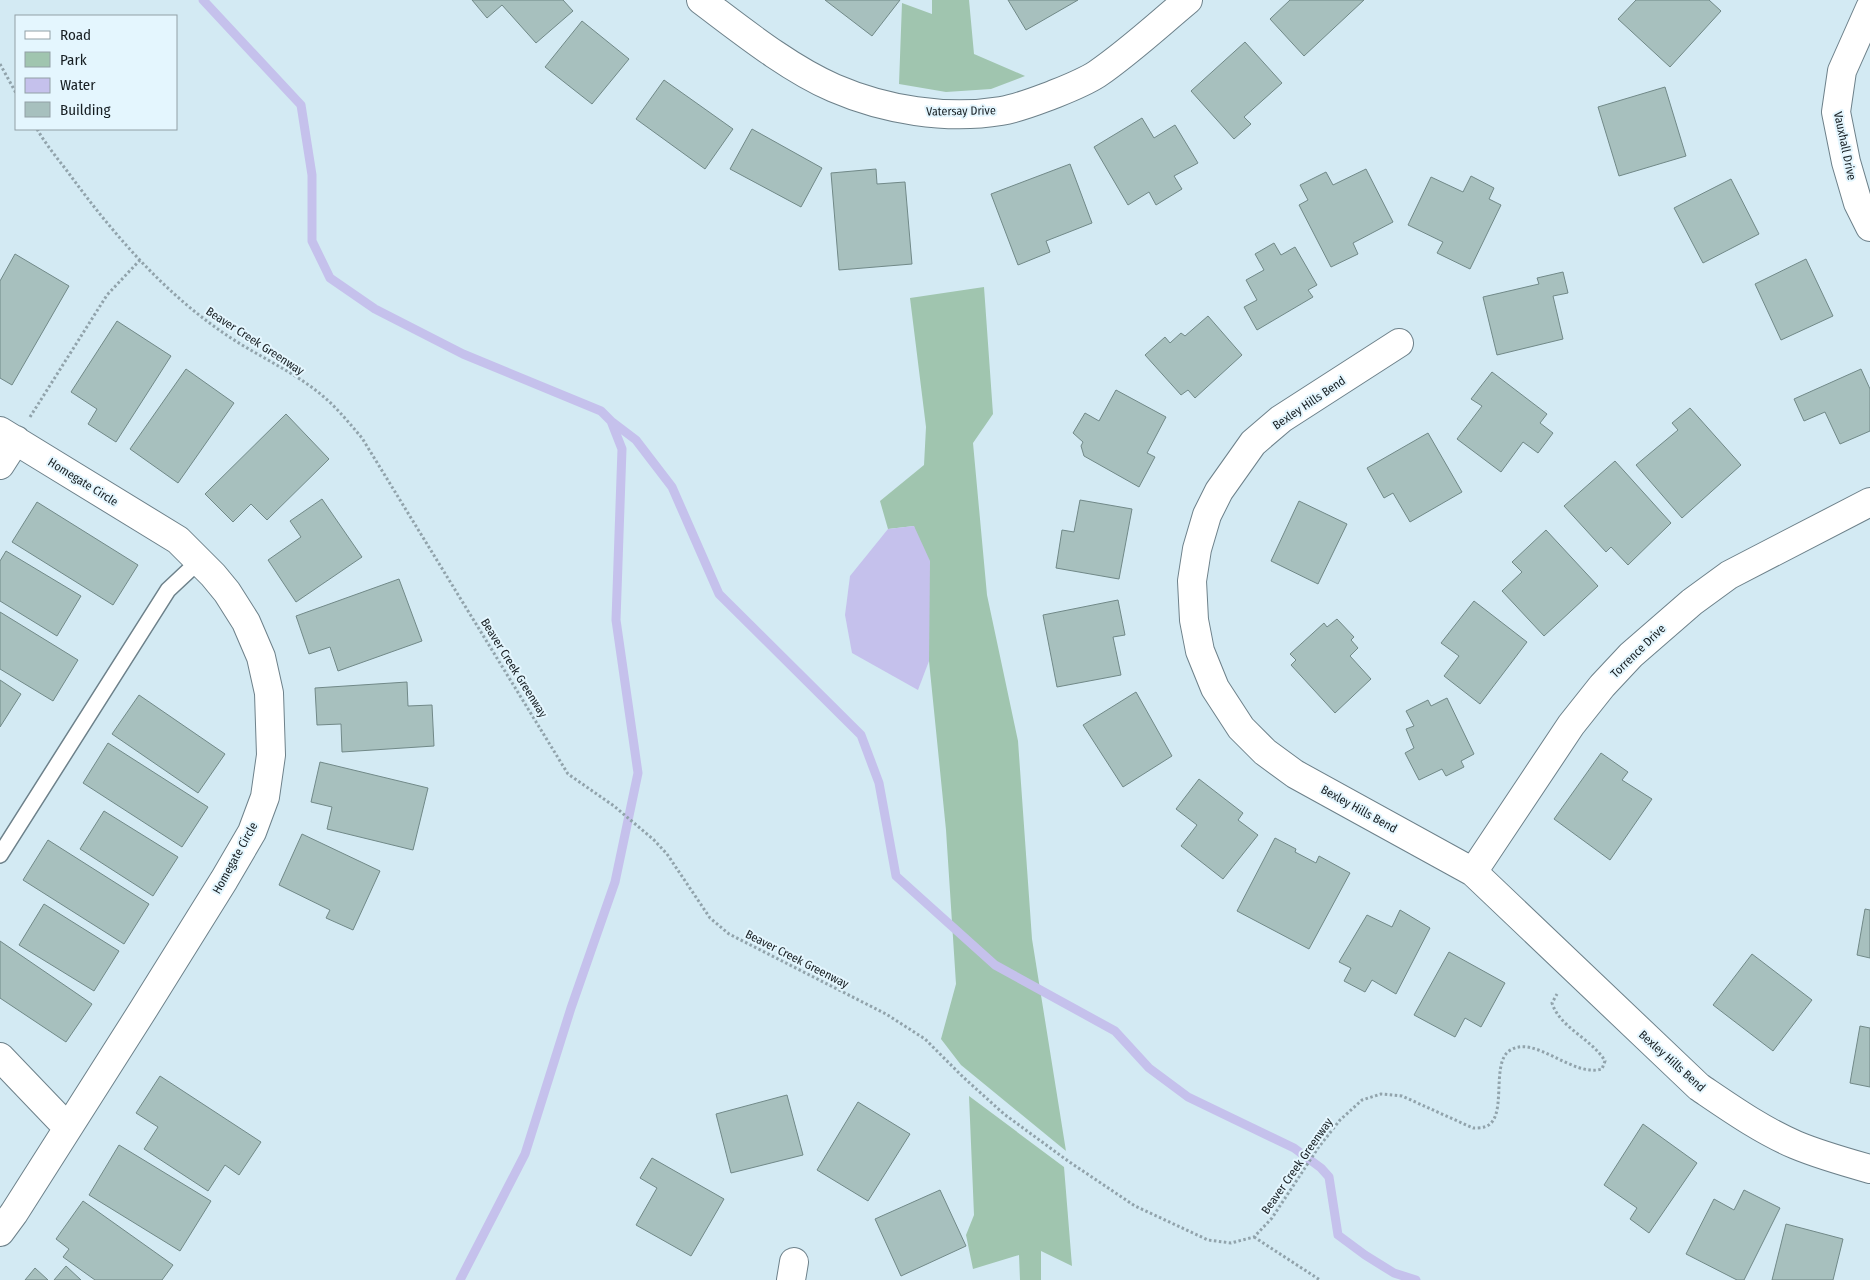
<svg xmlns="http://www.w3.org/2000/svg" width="1870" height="1280" font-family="'Fira Sans Condensed',sans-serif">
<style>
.green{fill:#a0c5af}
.water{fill:#c5c1ec}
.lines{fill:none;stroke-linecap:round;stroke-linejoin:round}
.stream{stroke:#c5c1ec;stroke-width:9}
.building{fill:#a7c0be;stroke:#718988}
.service-casing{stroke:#6d818a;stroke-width:18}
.minor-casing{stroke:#6d818a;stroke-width:30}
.path{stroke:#91a3ab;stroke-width:3;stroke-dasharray:2.5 2.5;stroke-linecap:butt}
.service{stroke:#fff;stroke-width:15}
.minor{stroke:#fff;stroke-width:28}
.labels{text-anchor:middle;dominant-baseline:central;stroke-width:4;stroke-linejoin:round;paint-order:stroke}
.street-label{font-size:12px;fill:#161e22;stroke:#e4f6fe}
</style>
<rect width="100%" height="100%" fill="#d3eaf3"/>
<path class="green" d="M932 0H969L974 54 1025 76 991 89 946 92 899 84 902 3 932 14Z
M984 287 993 414 973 443 987 595 1018 741 1032 939 1066 1151 961 1065 941 1039 956 984 946 830 929 661V620L914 526 888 529 880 501 924 465 926 427 910 298Z
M969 1096 1064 1167 1072 1266 1041 1251V1280H1020L1019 1255 973 1269 966 1235 974 1215Z"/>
<path class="water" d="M914 526 930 561 929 661 918 690 852 653 845 615 850 576 888 529Z"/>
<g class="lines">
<path class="stream" d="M203 0 301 105 312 175V241L330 278 375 309 463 354 601 411 611 421 636 440 672 487 719 594 861 735 879 783 896 876 995 965 1115 1031 1149 1068 1188 1097 1294 1148 1321 1168 1329 1177 1338 1235 1365 1255 1394 1273 1416 1280
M460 1280 525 1154 571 1008 615 882 638 773 616 620 622 449 611 421"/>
</g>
<path class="building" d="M472 0H563L573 11 536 43 502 5 487 18Z
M825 0H900L872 36Z
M1008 0H1078L1026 30Z
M1290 0H1364L1304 56 1270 19Z
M1636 0H1709L1721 11 1670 67 1618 19Z
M582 21 629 59 592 104 545 67Z
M1245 42 1282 83 1244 117 1251 124 1234 139 1191 91Z
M664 80 733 129 705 169 636 119Z
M1665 87 1686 156 1619 176 1598 107Z
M1142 118 1154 138 1175 125 1198 163 1174 176 1182 189 1156 205 1149 192 1128 205 1094 147Z
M752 129 822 168 801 207 730 169Z
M1070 164 1092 223 1046 241 1050 252 1018 265 991 194Z
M876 169 877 184 905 182 912 264 839 270 831 173Z
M1366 169 1393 222 1353 243 1358 254 1331 267 1299 205 1308 200 1300 185 1326 172 1333 185Z
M1471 176 1494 188 1489 199 1501 205 1470 269 1437 253 1443 242 1408 225 1431 177 1463 192Z
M1731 179 1759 234 1703 263 1674 208Z
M1274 243 1281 255 1295 247 1317 285 1308 290 1313 297 1257 330 1244 307 1257 300 1246 280 1264 270 1255 254Z
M15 254 69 286 12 385 0 378V281Z
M1806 259 1833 316 1781 340 1755 284Z
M1563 272 1568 293 1553 296 1563 339 1497 355 1483 297 1539 284 1537 278Z
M1208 316 1242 355 1195 398 1188 390 1181 395 1145 355 1165 337 1170 343 1181 333 1185 336Z
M117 321 171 356 116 442 88 424 97 409 71 392Z
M186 369 234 403 178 483 130 449Z
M1861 369 1870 389V431L1840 444 1825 412 1804 421 1794 399Z
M1492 372 1547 414 1540 423 1553 433 1538 453 1523 442 1501 472 1457 439 1482 406 1471 399Z
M1116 390 1166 417 1147 453 1155 457 1139 487 1084 456 1081 446 1083 442 1073 433 1085 413 1099 421Z
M1690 408 1741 465 1682 518 1636 465 1678 430 1672 423Z
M286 414 329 459 267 520 251 504 233 522 205 494Z
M1428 433 1462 492 1410 522 1393 493 1384 498 1367 468Z
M1615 461 1671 523 1628 565 1611 547 1606 552 1564 506Z
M322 499 362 557 296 602 268 560 301 537 290 521Z
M1080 500 1132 509 1119 579 1056 568 1062 530 1074 532Z
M1299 501 1347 524 1318 584 1271 561Z
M37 502 138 565 113 605 12 542Z
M1546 530 1598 586 1544 636 1502 591 1522 572 1512 562Z
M6 551 81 596 57 636 0 601V561Z
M399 579 422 641 338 671 330 647 309 654 296 616Z
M1118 600 1125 635 1113 637 1121 675 1057 687 1043 615Z
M1474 601 1527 642 1480 704 1444 676 1459 656 1441 643Z
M0 612 78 660 53 701 0 669Z
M1337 619 1354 637 1351 640 1358 648 1350 656 1371 679 1335 713 1291 665 1296 660 1290 654 1324 623 1327 627Z
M0 680 21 694 0 727Z
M407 682 408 706 432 705 434 746 342 752 341 724 317 725 315 688Z
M1136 692 1172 756 1123 787 1083 725Z
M139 695 225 754 198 793 112 734Z
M1447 698 1474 754 1461 761 1464 767 1446 776 1442 769 1419 780 1405 753 1414 748 1406 729 1414 726 1406 711 1428 700 1431 706Z
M108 743 208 807 182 847 83 783Z
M1601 753 1628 772 1622 780 1652 799 1610 860 1554 819Z
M320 762 428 788 413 850 327 829 332 807 311 802Z
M1199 779 1243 813 1238 820 1258 835 1223 879 1181 846 1197 825 1176 809Z
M104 811 178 857 153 896 80 849Z
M302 834 380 871 353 930 326 918 330 910 279 885Z
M1275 838 1296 849 1295 852 1316 863 1319 856 1350 873 1309 949 1237 911Z
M48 840 149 904 124 944 23 880Z
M44 904 119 951 94 991 19 945Z
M1865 909 1870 910V958L1857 955Z
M1400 910 1430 928 1396 994 1372 980 1365 992 1344 981 1351 968 1339 962 1367 915 1392 927Z
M0 941 92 1004 66 1042 0 998Z
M1449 952 1505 983 1481 1027 1465 1018 1455 1037 1414 1015Z
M1752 954 1812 1000 1773 1051 1713 1005Z
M1860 1026 1870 1028V1087L1850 1083Z
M160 1076 261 1142 239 1175 225 1165 208 1191 144 1149 158 1127 136 1113Z
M787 1095 803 1155 731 1173 716 1114Z
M858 1102 910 1134 868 1201 817 1170Z
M1643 1124 1697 1163 1649 1233 1630 1219 1637 1208 1604 1185Z
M119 1145 211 1201 180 1251 89 1195Z
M652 1158 724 1199 691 1256 636 1225 657 1188 640 1178Z
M940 1190 966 1246 901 1276 875 1219Z
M1744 1190 1780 1208 1744 1280H1737L1686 1254 1714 1199 1734 1210Z
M83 1201 173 1265 162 1280H95L63 1257 69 1249 56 1239Z
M1786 1224 1843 1239 1833 1280H1772Z
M66 1266 81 1280H54Z
M35 1268 48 1280H25Z"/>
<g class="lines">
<g class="service-casing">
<path id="service" d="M0 855 168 590 200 560"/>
</g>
<g class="minor-casing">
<path id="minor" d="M701 0C741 30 788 68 834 88 885 110 946 120 1001 111 1019 108 1036 101 1052 95 1067 89 1083 83 1097 74 1129 52 1158 25 1188 0
M1870 8 1842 71 1836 112 1846 162 1858 203 1870 227
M1399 343 1281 419 1253 443 1219 491 1207 515 1197 549 1192 581 1194 620 1200 651 1215 688 1241 728 1265 752 1295 774 1473 872 1699 1087C1730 1108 1761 1130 1796 1145 1820 1155 1845 1162 1870 1169
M0 431 178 540 213 575 227 592 246 622 261 657 269 693 271 755 265 797 252 832 224 880 143 1010 14 1213 0 1232
M0 465 16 440
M1473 872 1571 725 1602 686 1631 655 1692 602 1729 575 1870 502
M0 1057 68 1128
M791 1280 794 1262"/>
</g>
<path class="path" d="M0 64 16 93
M37 129C46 145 59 160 70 175 114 235 166 295 228 336 259 357 295 372 324 397 338 409 350 424 362 438L568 774 614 806 654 840 667 854 710 918 729 934 886 1014 925 1039 963 1077 1004 1114 1068 1161 1135 1206 1208 1240 1231 1243 1254 1237 1272 1218 1318 1148 1340 1120 1362 1100 1381 1094 1402 1096 1473 1128C1476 1128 1481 1128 1484 1127 1509 1121 1490 1065 1509 1051 1534 1033 1572 1078 1602 1069L1605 1061C1592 1039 1560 1028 1552 1003L1557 994
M30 417 107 295 140 260
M1254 1237 1320 1280"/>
<use href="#service" class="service"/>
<use href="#minor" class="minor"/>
</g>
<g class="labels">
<g class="street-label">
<text transform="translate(961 111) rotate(-1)">Vatersay Drive</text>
<text transform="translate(1845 146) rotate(78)">Vauxhall Drive</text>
<text transform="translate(255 341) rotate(33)">Beaver Creek Greenway</text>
<text transform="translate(1309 403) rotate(-34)">Bexley Hills Bend</text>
<text transform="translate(83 482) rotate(32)">Homegate Circle</text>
<text transform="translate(1638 651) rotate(-44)">Torrence Drive</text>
<text transform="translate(514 668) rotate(58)">Beaver Creek Greenway</text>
<text transform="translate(1359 809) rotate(29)">Bexley Hills Bend</text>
<text transform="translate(235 858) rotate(-61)">Homegate Circle</text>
<text transform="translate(797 959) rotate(27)">Beaver Creek Greenway</text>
<text transform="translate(1672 1061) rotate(42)">Bexley Hills Bend</text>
<text transform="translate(1297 1166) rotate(-55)">Beaver Creek Greenway</text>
</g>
</g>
<rect x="15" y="15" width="162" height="115" fill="#e4f6fe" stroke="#92a0a6"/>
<rect x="25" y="31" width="25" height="8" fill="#ffffff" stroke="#92a0a6"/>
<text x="60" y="40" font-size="15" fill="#161e22">Road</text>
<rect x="25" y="52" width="25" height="15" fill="#a0c5af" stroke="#92a0a6"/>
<text x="60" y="65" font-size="15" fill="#161e22">Park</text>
<rect x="25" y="78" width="25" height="15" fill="#c5c1ec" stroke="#92a0a6"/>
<text x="60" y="90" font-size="15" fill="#161e22">Water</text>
<rect x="25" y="102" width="25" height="15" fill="#a7c0be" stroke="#92a0a6"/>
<text x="60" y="115" font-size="15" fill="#161e22">Building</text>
</svg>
